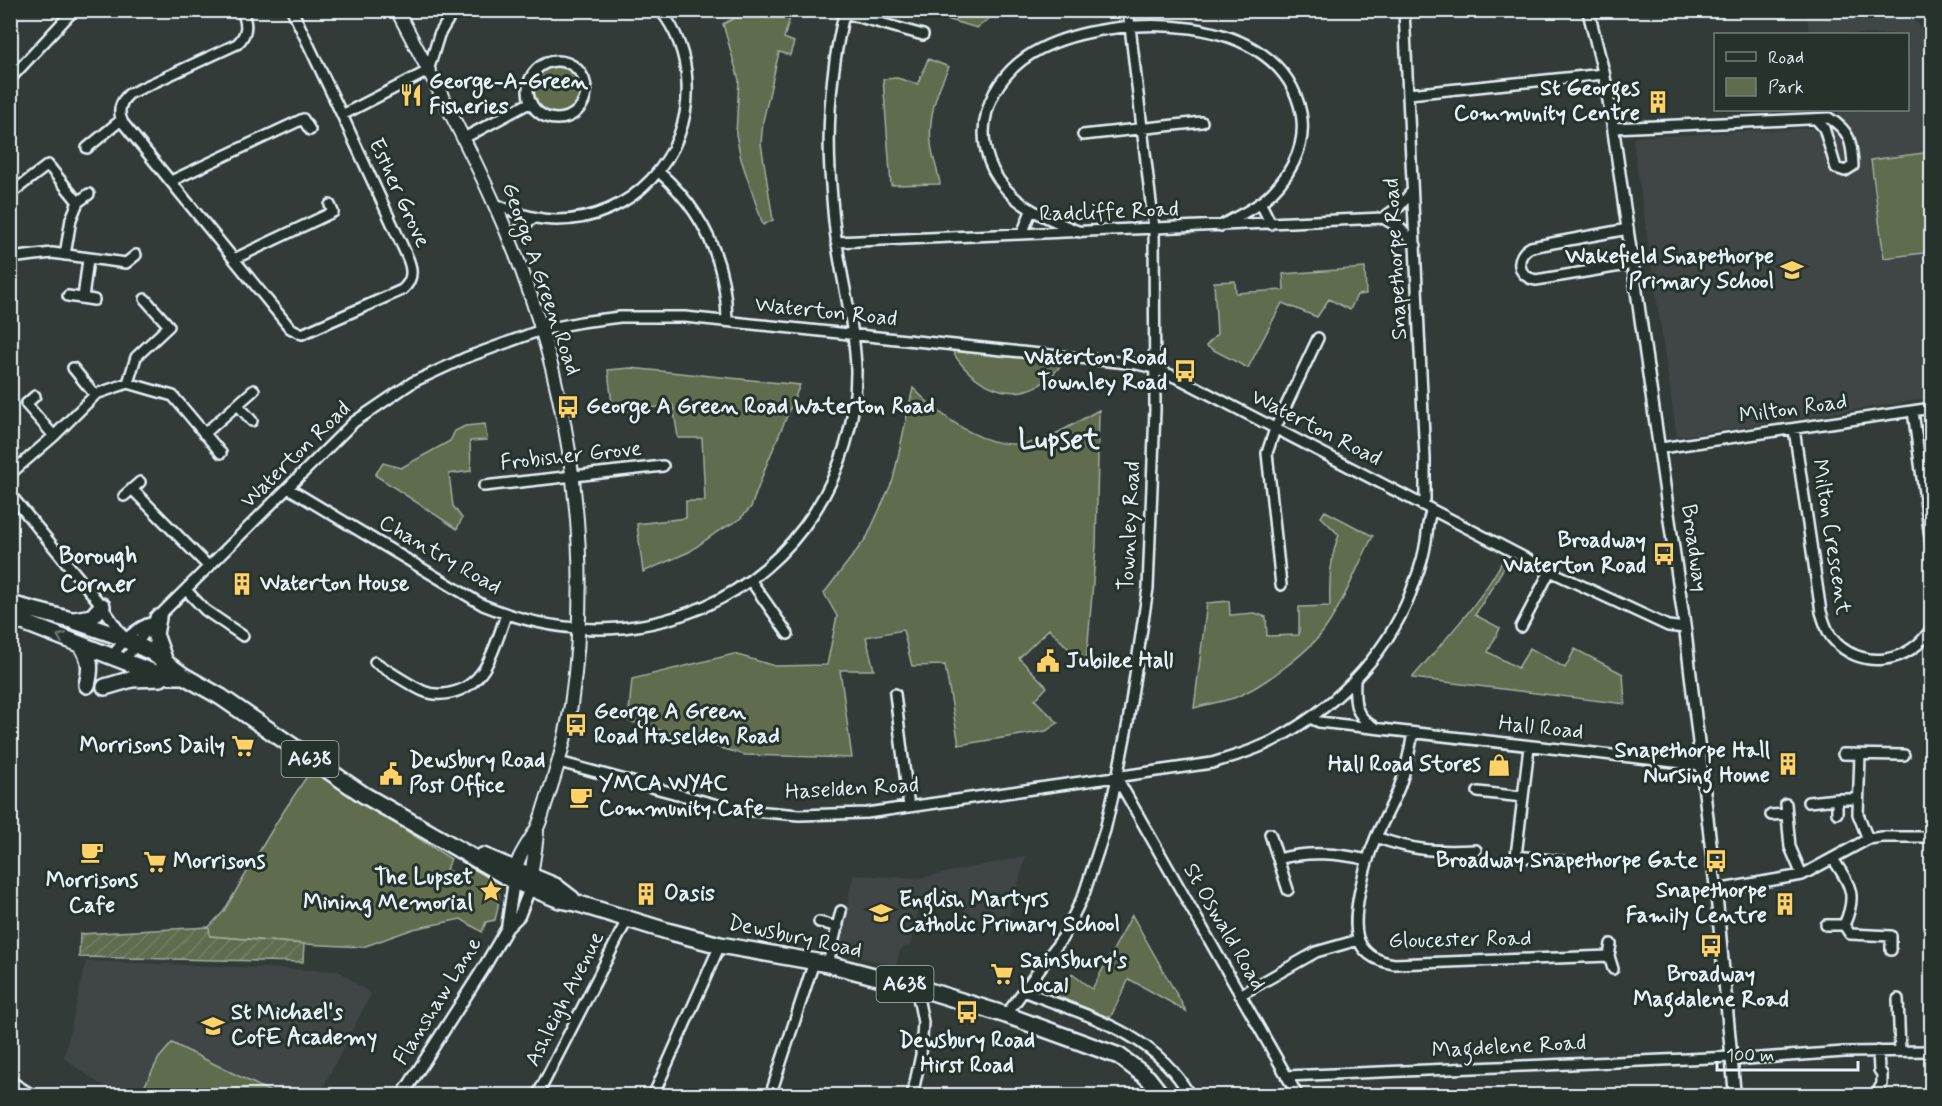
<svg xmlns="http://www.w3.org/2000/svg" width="1942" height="1106" font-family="Mynerve,sans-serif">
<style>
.built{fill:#414545}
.green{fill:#5f6c4e;stroke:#a4aea3;stroke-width:1.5}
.garden{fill:url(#garden-furrows);stroke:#a4aea3;stroke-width:1.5}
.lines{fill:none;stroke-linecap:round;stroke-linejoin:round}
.minor-casing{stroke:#e8f1f8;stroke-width:14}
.tertiary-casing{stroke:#e8f1f8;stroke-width:15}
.secondary-casing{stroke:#e8f1f8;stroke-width:16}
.trunk-casing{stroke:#e8f1f8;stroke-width:20}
.minor{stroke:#26332d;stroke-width:9}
.tertiary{stroke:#26332d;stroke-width:10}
.secondary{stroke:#26332d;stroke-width:12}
.trunk{stroke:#26332d;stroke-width:15}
.oneway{stroke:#6a7674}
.labels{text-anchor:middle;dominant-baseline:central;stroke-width:6;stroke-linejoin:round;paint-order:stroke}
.shield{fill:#26332d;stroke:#aeb8bb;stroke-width:1.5}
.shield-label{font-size:21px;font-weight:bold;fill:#e8f1f8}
.poi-label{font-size:22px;font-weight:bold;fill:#e8f1f8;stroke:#26332d;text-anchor:start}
.street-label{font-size:22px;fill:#e8f1f8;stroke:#26332d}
.neighbourhood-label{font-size:24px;font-weight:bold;fill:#e8f1f8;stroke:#26332d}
.district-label{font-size:28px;font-weight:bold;fill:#e8f1f8;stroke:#26332d}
</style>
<defs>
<pattern id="garden-furrows" width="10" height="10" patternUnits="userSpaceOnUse" patternTransform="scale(1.5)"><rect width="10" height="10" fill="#5f6c4e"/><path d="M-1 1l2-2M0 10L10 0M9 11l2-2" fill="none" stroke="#768168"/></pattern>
</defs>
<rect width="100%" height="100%" fill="#323b38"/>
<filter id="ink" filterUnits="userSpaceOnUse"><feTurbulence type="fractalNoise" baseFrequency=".0167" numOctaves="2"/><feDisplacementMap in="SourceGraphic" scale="12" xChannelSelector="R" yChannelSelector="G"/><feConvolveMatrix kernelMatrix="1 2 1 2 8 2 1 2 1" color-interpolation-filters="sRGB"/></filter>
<g filter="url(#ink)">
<path class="built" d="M1807 14 1911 16 1922 29 1931 30V398L1677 437 1633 141 1635 137 1813 128 1841 120 1837 110H1908V34H1809Z
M1026 856 1004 935 963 910 941 901 921 898 910 946H906L900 951 896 966 838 953 853 875 920 878Z
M86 961 339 971 371 994 319 1095H129L98 1083 64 1058Z"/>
<path class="green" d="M751 10 792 11 784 38 794 42 790 55 779 52 763 121 761 143 773 220 763 225 741 159 736 134 739 80 723 24Z
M942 10H999V11L977 28 939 17Z
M928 59 949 67C937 90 928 116 931 143 932 157 938 170 940 184L891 185 883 79 897 78 918 84Z
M533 90a24 24 0 1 1 48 0a24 24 0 1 1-48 0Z
M1931 152V252L1884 258 1871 160Z
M1365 268 1366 294 1357 295 1350 310 1329 299 1317 317 1282 303 1248 368 1206 346 1217 334 1214 282 1235 281 1236 293 1284 290 1283 274Z
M950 346 1066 358C1058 369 1051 379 1039 385 1004 404 964 378 950 346Z
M630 368 800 385 766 466 751 507 740 519 717 532 689 552 643 572 637 524 686 518V501H705L702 438H678L673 405 613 413 608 370Z
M913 388C945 420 992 457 1041 440 1061 433 1080 420 1099 410L1096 546 1086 666 1049 629 1019 658 1047 687 1035 700 1058 723 1046 731 959 745 945 665 912 666 903 630 866 637 874 670H840L852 758 745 755 628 721 632 679 734 654 775 666 827 665 837 616 824 593 867 537 893 480Z
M485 424 487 440 470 441 471 471 449 474 453 506 462 518 457 529 375 475 383 463 401 468 450 441 455 431 465 426Z
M1325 511 1373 536C1357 566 1346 598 1327 626 1311 651 1262 687 1234 698 1221 702 1207 704 1194 708L1207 603 1229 601 1230 615 1255 613 1266 617 1267 636 1299 635V607L1330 606C1329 582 1330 557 1339 535L1321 517Z
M1504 558 1508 561 1475 615 1500 628 1488 652 1518 668 1530 648 1565 668 1575 649 1623 674 1625 704 1412 678C1444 640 1481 603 1504 558Z
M311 770 451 859 446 870 465 878 471 868C500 882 503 889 495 920L486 922 482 932 461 919 413 929 363 947 304 944 209 936V927L224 911 278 820Z
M1132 915 1186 1011 1129 979 1110 1018 1057 996 1072 974 1092 989Z
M172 1043 277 1095H145L141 1093 159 1058Z"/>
<path class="garden" d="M209 927 210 936 304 944 303 962 79 957 80 934Z"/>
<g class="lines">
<g class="minor-casing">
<path id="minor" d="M241 10C248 23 248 34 237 44L129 94C120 102 117 112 123 123L290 328 302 334 402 290C415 279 412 267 406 254L342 115 292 10
M1404 10 1425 458V499L1422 505
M845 13 923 35
M528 90a29 29 0 1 1 58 0a29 29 0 1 1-58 0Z
M10 79 74 10
M1409 94 1604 74
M342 115 428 71 439 35 454 10
M1613 128 1829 118C1850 131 1852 142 1853 166L1845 171 1836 168 1824 128 1816 119
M1083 135 1202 122
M464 138 531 102
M87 148 121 120
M659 172C703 211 726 261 727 320
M171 181 303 119 310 130
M10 194 48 165 78 202 71 219 65 255
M78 202 89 194
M1260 202 1271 224
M495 204C515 213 535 220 557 220 631 220 691 157 687 83 686 57 677 30 660 10
M1383 218 1400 206 1412 191
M1628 229 1531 247C1514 256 1517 277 1536 280L1633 264
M1080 232C1053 220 1025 211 1006 189 964 141 986 76 1040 49 1114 12 1281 9 1301 113 1308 148 1287 182 1260 203 1248 212 1233 218 1221 226
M1022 234 1031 211
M509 238 533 218
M836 242 1383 218 1400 228 1416 245
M10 258 52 253 126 263 136 255
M234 259 333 212 330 205
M68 296 94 300
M83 298 88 259
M73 368 95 395
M128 383 136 357 169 326 145 299
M35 396 26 404 54 436
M238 405 252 421
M1913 411 1932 552
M1794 429 1821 612C1824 621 1826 630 1832 638 1860 672 1911 664 1932 627
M204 434 254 390
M1661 448 1932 408
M10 474 54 436 96 394 128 383 173 396 221 453
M484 486 663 466
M288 488 483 605C556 635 630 638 703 607 796 567 857 471 856 370 855 328 843 286 837 244 833 221 832 196 830 172 827 118 832 63 845 10
M132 489 209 567
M10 494 102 606 124 638
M124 496 140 482
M751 581 788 634
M1281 585 1267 453 1275 429 1318 338
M186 590 205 610 243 636
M1521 627 1550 571
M111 657C122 643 134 627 153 622
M123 662 153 622 354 422 413 382 465 358 541 330 581 322 620 317H685L1137 364 1154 368 1182 380 1550 571 1668 626 1685 628
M375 662C390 672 406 683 423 691 432 695 441 695 450 693 487 686 495 645 506 615
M1355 680C1354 702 1354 715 1374 727
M895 694 909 807
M1310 718 1319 722 1701 765
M1413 733C1409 754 1405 775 1396 795 1390 809 1382 823 1376 837 1369 853 1364 872 1360 890 1353 925 1350 957 1394 964L1609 956
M1529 747 1516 856 1569 862
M1843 754 1904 755
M1860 755 1858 814 1868 839
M1931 755H1932
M559 762 714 804 742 810 799 815 867 813 1212 763C1235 756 1259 749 1280 737 1341 703 1393 648 1415 581 1420 568 1424 555 1426 541 1428 530 1427 520 1432 510
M1117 778 1298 1096
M1478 792 1523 797
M1808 802 1837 799H1858
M1786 804 1790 847 1802 875
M1837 813V799
M1771 815 1787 814
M1270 834 1288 890
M1376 837C1413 851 1437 852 1476 850
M1278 859C1309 851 1337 853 1368 860
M1716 890 1802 875 1868 839 1882 837H1932
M819 922 838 927
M1826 925H1844C1858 894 1850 885 1833 859
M1844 925 1850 934 1891 936V950
M1611 944 1609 956 1613 969
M828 964 841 911
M1023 991C1085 1015 1156 1033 1190 1096
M1240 995 1316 952 1358 940
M1898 999 1900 1051
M1006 1015 1063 937 1084 894 1105 830 1117 778 1128 722 1148 588 1155 410 1154 228 1128 10
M1878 1051 1879 1070 1882 1074V1084L1879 1089V1096
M1733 1060 1844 1052 1932 1051
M1286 1076 1733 1057
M10 1081 34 1096
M537 1096 627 920
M653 1096 720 945
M770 1096 814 962
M912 1096 921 1055 923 1022 916 987"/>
</g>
<g class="tertiary-casing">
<path id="tertiary" d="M1588 10 1604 74 1612 121 1685 628 1716 890 1735 1096
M507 928 514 881
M402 1096 483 969 507 928 519 916 530 888"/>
</g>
<g class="secondary-casing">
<path id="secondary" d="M397 10C430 74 465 137 494 203 565 359 596 534 571 705 566 738 557 770 546 802 543 811 541 820 537 828 528 845 516 857 514 878
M531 883C531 865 537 848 537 829"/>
</g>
<g class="trunk-casing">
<path id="trunk" d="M10 604 71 620 115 635 151 652 184 676 221 697 364 795 514 881 560 900 576 903 667 931 720 945 828 964 916 987 1006 1015 1119 1056 1148 1078 1162 1096
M10 617 152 672 170 676H184
M158 618 155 634 165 662
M74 620 92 617 102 606
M82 646C91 660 91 669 87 685
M105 687 132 679 161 678
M483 856 555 886 572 899"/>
</g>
<use href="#minor" class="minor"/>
<use href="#tertiary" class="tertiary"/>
<use href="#secondary" class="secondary"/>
<use href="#trunk" class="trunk"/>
</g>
<defs><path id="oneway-chevron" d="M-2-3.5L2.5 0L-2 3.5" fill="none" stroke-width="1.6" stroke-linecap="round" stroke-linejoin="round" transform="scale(1.5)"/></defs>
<use class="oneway" href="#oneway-chevron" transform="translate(61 637) rotate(-157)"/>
</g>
<defs>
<g id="restaurant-bare" transform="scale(1.8)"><path d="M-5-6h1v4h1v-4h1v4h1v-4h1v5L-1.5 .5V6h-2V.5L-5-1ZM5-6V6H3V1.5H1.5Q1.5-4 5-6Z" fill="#ffd166" stroke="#26332d" stroke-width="2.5" paint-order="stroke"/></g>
<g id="building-bare" transform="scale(1.8)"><path d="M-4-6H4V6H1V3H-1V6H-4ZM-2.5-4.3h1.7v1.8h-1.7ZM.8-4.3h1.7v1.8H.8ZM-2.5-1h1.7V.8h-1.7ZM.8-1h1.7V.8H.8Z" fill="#ffd166" stroke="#26332d" stroke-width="2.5" paint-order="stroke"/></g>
<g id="school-bare" transform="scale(1.8)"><path d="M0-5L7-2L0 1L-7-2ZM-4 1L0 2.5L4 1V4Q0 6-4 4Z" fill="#ffd166" stroke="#26332d" stroke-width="2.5" paint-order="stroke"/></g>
<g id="bus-bare" transform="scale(1.8)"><path d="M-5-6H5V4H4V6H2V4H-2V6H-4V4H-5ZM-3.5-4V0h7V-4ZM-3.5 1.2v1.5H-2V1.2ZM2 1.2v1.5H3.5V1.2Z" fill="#ffd166" stroke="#26332d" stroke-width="2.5" paint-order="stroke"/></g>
<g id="civic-bare" transform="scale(1.8)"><path d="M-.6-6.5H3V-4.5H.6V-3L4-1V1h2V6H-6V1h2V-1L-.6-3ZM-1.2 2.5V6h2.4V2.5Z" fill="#ffd166" stroke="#26332d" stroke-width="2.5" paint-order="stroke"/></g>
<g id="supermarket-bare" transform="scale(1.8)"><path d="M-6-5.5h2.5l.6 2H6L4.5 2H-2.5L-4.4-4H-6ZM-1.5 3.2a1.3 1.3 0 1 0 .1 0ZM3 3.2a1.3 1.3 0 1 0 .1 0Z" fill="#ffd166" stroke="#26332d" stroke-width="2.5" paint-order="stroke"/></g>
<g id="shop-bare" transform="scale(1.8)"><path d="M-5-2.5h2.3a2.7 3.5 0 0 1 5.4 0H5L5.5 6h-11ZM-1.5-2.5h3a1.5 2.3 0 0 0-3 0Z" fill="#ffd166" stroke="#26332d" stroke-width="2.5" paint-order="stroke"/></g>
<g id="cafe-bare" transform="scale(1.8)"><path d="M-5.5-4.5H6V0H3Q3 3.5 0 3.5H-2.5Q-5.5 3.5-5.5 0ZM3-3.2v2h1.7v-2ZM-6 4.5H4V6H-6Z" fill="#ffd166" stroke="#26332d" stroke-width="2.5" paint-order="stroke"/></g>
<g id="sight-bare" transform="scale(1.8)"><path d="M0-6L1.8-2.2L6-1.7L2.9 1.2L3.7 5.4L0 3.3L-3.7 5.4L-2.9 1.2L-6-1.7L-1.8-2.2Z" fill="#ffd166" stroke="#26332d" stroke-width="2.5" paint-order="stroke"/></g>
</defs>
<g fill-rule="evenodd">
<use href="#restaurant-bare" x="411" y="95"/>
<use href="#building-bare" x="1658" y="102"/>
<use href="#school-bare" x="1792" y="270"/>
<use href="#bus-bare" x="1185" y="371"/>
<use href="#bus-bare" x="568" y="407"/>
<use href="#bus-bare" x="1664" y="554"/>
<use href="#building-bare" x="242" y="584"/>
<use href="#civic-bare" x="1048" y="661"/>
<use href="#bus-bare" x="576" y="725"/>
<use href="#supermarket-bare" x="243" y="746"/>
<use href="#building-bare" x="1788" y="764"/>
<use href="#shop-bare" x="1499" y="765"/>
<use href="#civic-bare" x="391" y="774"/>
<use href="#cafe-bare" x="581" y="797"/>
<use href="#cafe-bare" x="92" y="852"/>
<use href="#bus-bare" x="1716" y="861"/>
<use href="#supermarket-bare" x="155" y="862"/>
<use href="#sight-bare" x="491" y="891"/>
<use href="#building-bare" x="646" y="894"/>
<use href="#building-bare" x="1785" y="904"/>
<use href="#school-bare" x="881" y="913"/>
<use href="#bus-bare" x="1711" y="946"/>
<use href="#supermarket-bare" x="1002" y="974"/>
<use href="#bus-bare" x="967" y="1012"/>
<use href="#school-bare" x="213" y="1026"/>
</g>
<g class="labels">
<g class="shield">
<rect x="281.5" y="741" width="57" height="36" rx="4.5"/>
<rect x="876.5" y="966" width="57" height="36" rx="4.5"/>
</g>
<g class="shield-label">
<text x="310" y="759">A638</text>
<text x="905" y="984">A638</text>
</g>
<g class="poi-label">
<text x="429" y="82">George-A-Green<tspan x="429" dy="25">Fisheries</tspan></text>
<text x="1640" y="89" text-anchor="end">St Georges<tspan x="1640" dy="25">Community Centre</tspan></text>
<text x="1774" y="257" text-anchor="end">Wakefield Snapethorpe<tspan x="1774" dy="25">Primary School</tspan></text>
<text x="1167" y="358" text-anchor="end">Waterton Road<tspan x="1167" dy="25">Townley Road</tspan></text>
<text x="586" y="407">George A Green Road Waterton Road</text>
<text x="1646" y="541" text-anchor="end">Broadway<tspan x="1646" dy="25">Waterton Road</tspan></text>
<text x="260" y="584">Waterton House</text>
<text x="1066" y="661">Jubilee Hall</text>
<text x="594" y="712">George A Green<tspan x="594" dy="25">Road Haselden Road</tspan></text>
<text x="225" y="746" text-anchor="end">Morrisons Daily</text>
<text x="1770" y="751" text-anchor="end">Snapethorpe Hall<tspan x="1770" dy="25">Nursing Home</tspan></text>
<text x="409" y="761">Dewsbury Road<tspan x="409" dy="25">Post Office</tspan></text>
<text x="1481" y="765" text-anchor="end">Hall Road Stores</text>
<text x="599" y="784">YMCA WYAC<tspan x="599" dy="25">Community Cafe</tspan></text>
<text x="1698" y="861" text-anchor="end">Broadway Snapethorpe Gate</text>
<text x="173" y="862">Morrisons</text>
<text x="473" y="878" text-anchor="end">The Lupset<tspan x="473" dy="25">Mining Memorial</tspan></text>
<text x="92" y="881" text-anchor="middle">Morrisons<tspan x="92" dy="25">Cafe</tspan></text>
<text x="1767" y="891" text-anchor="end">Snapethorpe<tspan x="1767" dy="25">Family Centre</tspan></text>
<text x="664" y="894">Oasis</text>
<text x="899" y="900">English Martyrs<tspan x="899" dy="25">Catholic Primary School</tspan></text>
<text x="1020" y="961">Sainsbury's<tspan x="1020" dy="25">Local</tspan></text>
<text x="1711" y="975" text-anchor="middle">Broadway<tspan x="1711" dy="25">Magdalene Road</tspan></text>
<text x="231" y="1013">St Michael's<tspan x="231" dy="25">CofE Academy</tspan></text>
<text x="967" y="1041" text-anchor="middle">Dewsbury Road<tspan x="967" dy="25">Hirst Road</tspan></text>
</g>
<g class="street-label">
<text transform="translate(399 193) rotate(65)">Esther Grove</text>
<text transform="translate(1109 212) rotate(-2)">Radcliffe Road</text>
<text transform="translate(1396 259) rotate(-93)">Snapethorpe Road</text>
<text transform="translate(541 279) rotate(71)">George A Green Road</text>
<text transform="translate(826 312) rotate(6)">Waterton Road</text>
<text transform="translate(1793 409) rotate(-8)">Milton Road</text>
<text transform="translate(1316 428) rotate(27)">Waterton Road</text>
<text transform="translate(296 455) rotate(-44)">Waterton Road</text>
<text transform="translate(571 456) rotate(-6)">Frobisher Grove</text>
<text transform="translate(1130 526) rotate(-87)">Townley Road</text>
<text transform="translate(1831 537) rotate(81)">Milton Crescent</text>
<text transform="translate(1694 548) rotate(82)">Broadway</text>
<text transform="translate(440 555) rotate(30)">Chantry Road</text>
<text transform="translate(1541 728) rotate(6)">Hall Road</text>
<text transform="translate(852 789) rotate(-3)">Haselden Road</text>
<text transform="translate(1224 927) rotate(60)">St Oswald Road</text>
<text transform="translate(795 937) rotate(12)">Dewsbury Road</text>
<text transform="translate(1460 940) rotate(-1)">Gloucester Road</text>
<text transform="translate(565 999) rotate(-63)">Ashleigh Avenue</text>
<text transform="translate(438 1001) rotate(-58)">Flanshaw Lane</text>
<text transform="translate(1509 1047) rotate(-3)">Magdelene Road</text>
</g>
<g class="neighbourhood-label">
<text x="98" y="556">Borough<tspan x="98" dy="28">Corner</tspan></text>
</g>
<g class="district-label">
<text x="1059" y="440">Lupset</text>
</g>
</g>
<rect width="1942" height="1106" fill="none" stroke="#26332d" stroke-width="36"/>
<rect x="18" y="18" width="1906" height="1070" fill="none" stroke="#e8f1f8" stroke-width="2" filter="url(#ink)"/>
<rect x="1714" y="33" width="195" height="78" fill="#26332d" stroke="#747f7e" stroke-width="1.5"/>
<rect x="1726" y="52" width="30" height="9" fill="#26332d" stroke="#747f7e" stroke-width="1.5"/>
<text x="1768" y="63" font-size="18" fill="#e8f1f8">Road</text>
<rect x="1726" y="78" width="30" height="18" fill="#5f6c4e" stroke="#747f7e" stroke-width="1.5"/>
<text x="1768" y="93" font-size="18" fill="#e8f1f8">Park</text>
<path d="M1717 1061v9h141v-9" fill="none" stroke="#e8f1f8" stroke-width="3"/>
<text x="1726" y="1061" font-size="18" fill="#e8f1f8" stroke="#26332d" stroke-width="4.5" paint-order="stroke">100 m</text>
</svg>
